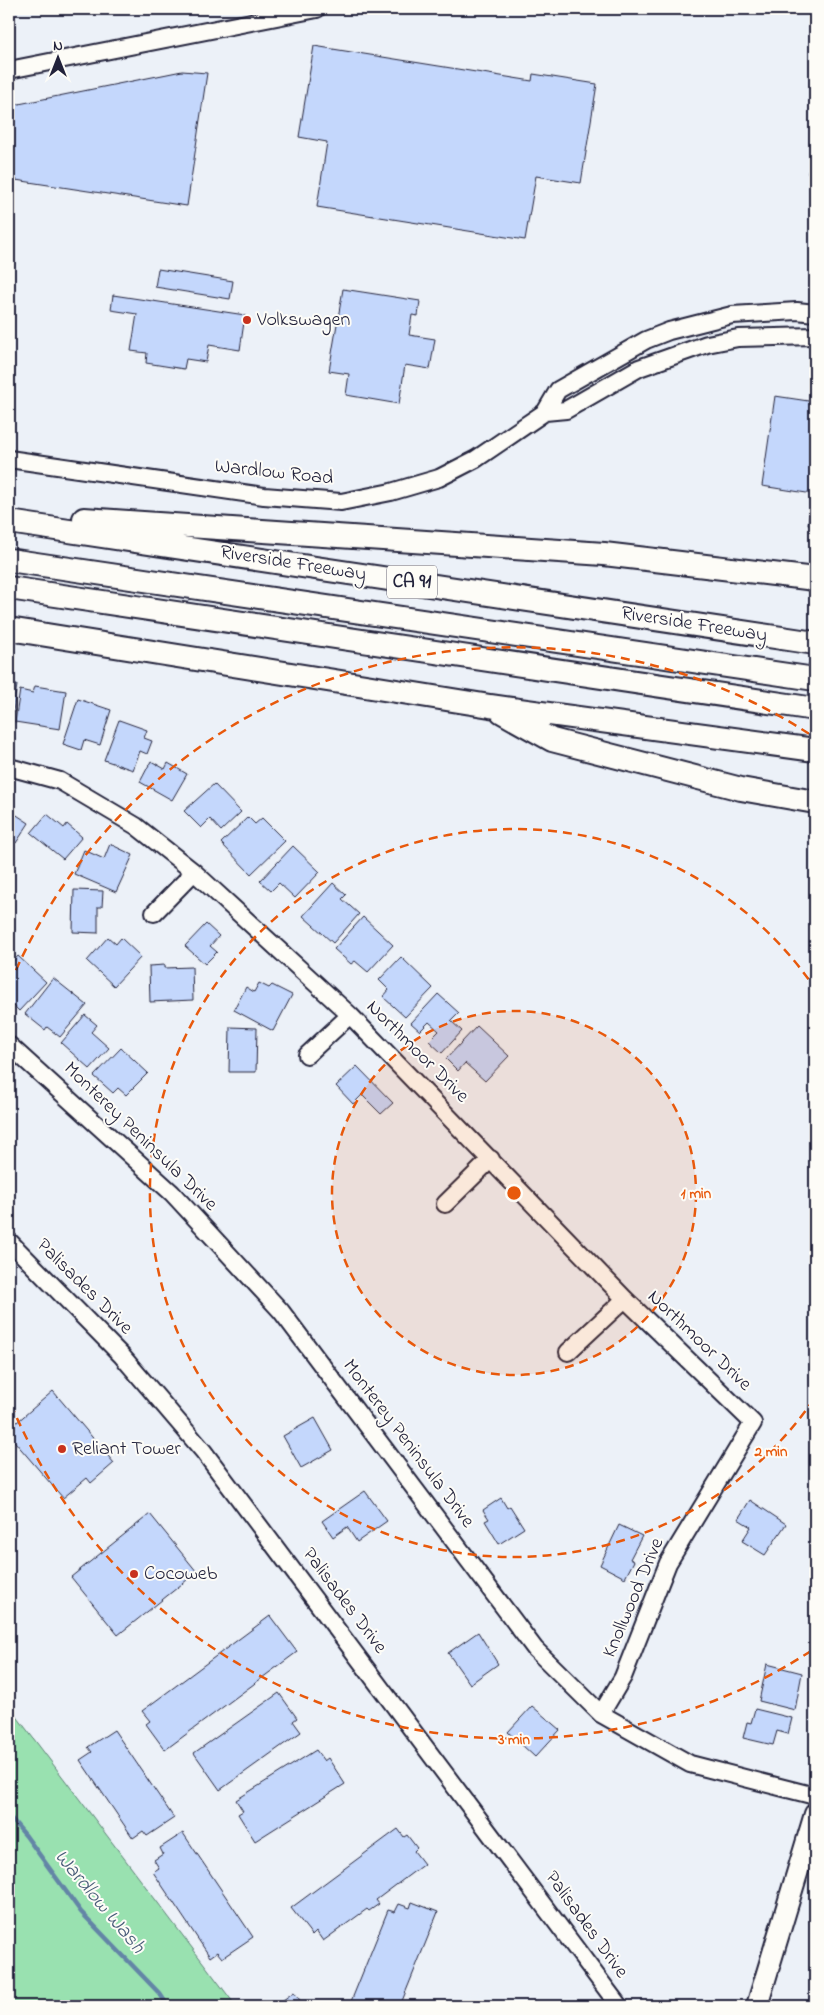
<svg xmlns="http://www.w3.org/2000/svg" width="824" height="2015" font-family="'Indie Flower',sans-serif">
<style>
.green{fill:#99e1b0;stroke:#5e8276}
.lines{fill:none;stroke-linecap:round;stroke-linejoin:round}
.stream{stroke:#6385a6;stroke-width:4.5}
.building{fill:#c4d7fc;stroke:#22223b}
.minor-casing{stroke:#22223b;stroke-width:20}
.major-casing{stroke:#22223b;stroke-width:24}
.highway-casing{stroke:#22223b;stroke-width:26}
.minor{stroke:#fdfcf7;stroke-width:16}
.major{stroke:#fdfcf7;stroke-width:20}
.highway{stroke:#fdfcf7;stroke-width:22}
.ring{fill:none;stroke:#e8590c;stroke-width:2.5;stroke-dasharray:9 6}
.poi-dot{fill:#c8321e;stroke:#fdfcf7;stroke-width:2}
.labels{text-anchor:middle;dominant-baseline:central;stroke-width:4;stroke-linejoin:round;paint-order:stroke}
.shield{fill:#fdfcf7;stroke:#646373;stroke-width:1}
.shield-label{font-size:19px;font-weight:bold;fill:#22223b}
.poi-label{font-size:20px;fill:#22223b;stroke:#fdfcf7;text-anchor:start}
.street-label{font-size:20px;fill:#22223b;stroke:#fdfcf7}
.water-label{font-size:21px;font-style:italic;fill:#485c79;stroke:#fdfcf7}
.centre{fill:#e8590c;stroke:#fdfcf7;stroke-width:2.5}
.ring-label{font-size:15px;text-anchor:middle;font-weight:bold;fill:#e8590c;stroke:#fdfcf7;stroke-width:4;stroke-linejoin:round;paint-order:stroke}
</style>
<rect width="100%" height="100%" fill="#ecf1f8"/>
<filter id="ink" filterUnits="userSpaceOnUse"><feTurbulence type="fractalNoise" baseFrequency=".02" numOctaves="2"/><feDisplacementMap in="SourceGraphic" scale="10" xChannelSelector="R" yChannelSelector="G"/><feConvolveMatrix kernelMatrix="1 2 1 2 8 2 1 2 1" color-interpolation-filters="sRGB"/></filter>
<g filter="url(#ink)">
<path class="green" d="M9 1706 21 1722 236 2006H9Z"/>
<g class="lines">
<path class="stream" d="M9 1816 26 1836 81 1912 160 1994 168 2006"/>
</g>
<path class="building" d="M314 46 532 81 533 74 597 84 581 183 536 176 525 240 317 207 327 142 299 137Z
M182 71 207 73 187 206 9 179V106Z
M812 151H815V193H812L815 177 809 176 808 173Z
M158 269 233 281 230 299 155 287Z
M343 289 420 301 418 316 412 315 409 335 435 339 430 369 405 365 399 404 346 395 349 374 329 371Z
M113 295 245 315 240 350 209 345 206 362 186 359 184 369 146 363 147 353 131 351 137 314 111 310Z
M775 396 815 402V527L808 524 813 494 762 486Z
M9 684 17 685 11 724 9 723Z
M35 686 66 691 60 729 15 722 20 690 33 693Z
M78 699 111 710 100 745 84 740 81 750 63 744Z
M119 720 147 730 144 738 152 741 147 754 140 751 133 770 104 760Z
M151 761 165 769 168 763 187 774 172 800 140 782Z
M214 784 241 812 221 831 210 819 201 828 184 811Z
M9 810 29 823 16 843 9 838Z
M47 814 64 828 67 824 82 837 63 859 31 833Z
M248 817 255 824 262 818 285 841 251 874 221 843Z
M110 844 133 855 116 892 74 874 84 850 104 859Z
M293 846 320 872 295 898 279 883 271 891 260 881Z
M333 883 346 895 342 899 359 914 333 943 303 916Z
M74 890 103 891 102 907H98V933L73 932Z
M363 917 393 945 368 972 355 961 351 964 334 949Z
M206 924 219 936 210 946 217 952 205 964 185 946Z
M108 937 116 944 121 938 141 957 114 986 87 961Z
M18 956 46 982 19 1011 9 1001V966Z
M401 957 433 988 405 1017 383 997 389 990 379 980Z
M165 965V968L192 967 193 1000 150 1002 149 966Z
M53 978 87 1005 60 1037 47 1027 45 1030 25 1014Z
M259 983 269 988 272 985 292 995 273 1031 234 1010 246 987 254 992Z
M438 994 459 1013 451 1021 462 1031 442 1053 429 1041 439 1031 429 1022 420 1031 411 1023Z
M85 1015 97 1025 91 1032 109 1048 90 1069 61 1043Z
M477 1026 509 1056 485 1081 465 1063 458 1071 446 1059Z
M230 1027 257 1028 256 1072H229Z
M121 1048 148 1073 126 1095 118 1088 113 1093 94 1076Z
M357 1066 393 1103 381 1114 362 1095 353 1104 336 1086Z
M9 1354 15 1360 9 1366Z
M53 1391 114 1463 91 1483 87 1478 63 1498 9 1435V1429Z
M315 1418 333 1450 301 1468 283 1436Z
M365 1491 387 1521 357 1542 347 1527 333 1537 322 1521Z
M501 1498 507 1508 510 1506 524 1528 499 1544 485 1521 489 1519 483 1510Z
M750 1500 786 1524 765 1555 742 1541 751 1527 738 1519Z
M150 1514 197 1572 118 1635 71 1577Z
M619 1525 642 1536 630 1559 634 1561 625 1578 600 1565Z
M270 1616 297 1652 165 1750 146 1724 150 1721 142 1711Z
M478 1632 498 1664 470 1684 448 1653Z
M767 1664 802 1673 795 1710 759 1701Z
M279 1693 297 1718 293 1721 301 1732 220 1790 194 1753Z
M532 1706 560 1730 535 1757 508 1732Z
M755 1709 792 1718 788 1734 777 1731 773 1745 743 1738 747 1722 751 1723Z
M114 1730 174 1818 147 1836 143 1831 133 1838 80 1760 92 1752 88 1747Z
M316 1750 324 1761 328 1758 345 1784 255 1841 238 1814 243 1811 236 1800Z
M398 1829 404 1837 407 1835 417 1848 414 1851 424 1864 376 1900 379 1904 369 1911 367 1909 323 1941 316 1931 312 1935 291 1908Z
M183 1833 253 1937 222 1958 217 1952 210 1957 153 1872 159 1868 154 1860 163 1854 160 1848Z
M412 1902 438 1912 400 2006 350 2004 388 1910 395 1912 399 1904 410 1908Z
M294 1992 304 2006H275Z
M481 2001 491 2006 492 2003 501 2006H479Z"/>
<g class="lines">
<g class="minor-casing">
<path id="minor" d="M9 70 317 9
M545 412 566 410 639 368 707 344 738 338 815 336
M9 459 264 496 341 502 391 492 439 478 476 459 545 412 558 390 646 340 669 331 732 315 797 311 815 313
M9 767 60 781 136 826 194 872 350 1015 625 1299 753 1423 668 1563 623 1677 601 1714
M154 913 194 872
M9 1045 172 1193 281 1311 535 1649 601 1714 690 1764 815 1796
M307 1055 350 1015
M445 1204 491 1159
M9 1241 122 1356 204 1452 619 2006
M568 1352 625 1299"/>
</g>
<g class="major-casing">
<path id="major" d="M757 2006 815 1814"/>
</g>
<g class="highway-casing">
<path id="highway" d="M84 519 604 554 815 579
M9 522 815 643
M9 560 815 679
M9 588 815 709
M9 629 490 706 815 750
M502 712 552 740 741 789 815 802"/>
</g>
<use href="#minor" class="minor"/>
<use href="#major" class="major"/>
<use href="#highway" class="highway"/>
</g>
</g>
<circle cx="514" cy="1193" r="182" fill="#e8590c" fill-opacity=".12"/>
<g class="ring">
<circle cx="514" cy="1193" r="182"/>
<path d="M814 1399A364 364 0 1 1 814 987"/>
<path d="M811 1651A546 546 0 0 1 10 1402M10 984A546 546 0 0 1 811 735"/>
</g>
<g class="poi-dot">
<circle cx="247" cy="320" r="5"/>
<circle cx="62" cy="1449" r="5"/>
<circle cx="134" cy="1574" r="5"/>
</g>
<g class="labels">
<rect class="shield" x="387" y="565.5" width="50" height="33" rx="4"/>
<g class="shield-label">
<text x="412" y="582">CA 91</text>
</g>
<g class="poi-label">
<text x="257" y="320">Volkswagen</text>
<text x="72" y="1449">Reliant Tower</text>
<text x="144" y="1574">Cocoweb</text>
</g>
<g class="street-label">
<text transform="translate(274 473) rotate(6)">Wardlow Road</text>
<text transform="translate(293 564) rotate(9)">Riverside Freeway</text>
<text transform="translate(694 625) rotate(9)">Riverside Freeway</text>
<text transform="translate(417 1052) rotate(45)">Northmoor Drive</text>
<text transform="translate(140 1137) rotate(44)">Monterey Peninsula Drive</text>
<text transform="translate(84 1287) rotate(45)">Palisades Drive</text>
<text transform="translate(699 1341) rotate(44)">Northmoor Drive</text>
<text transform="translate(408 1444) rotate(53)">Monterey Peninsula Drive</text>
<text transform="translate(634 1598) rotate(-67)">Knollwood Drive</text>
<text transform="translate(344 1601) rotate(53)">Palisades Drive</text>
<text transform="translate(586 1925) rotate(54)">Palisades Drive</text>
</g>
<g class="water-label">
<text transform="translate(99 1902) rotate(50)">Wardlow Wash</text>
</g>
</g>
<circle cx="514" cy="1193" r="8" class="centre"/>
<g class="ring-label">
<text x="696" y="1198">1 min</text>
<text x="771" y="1456">2 min</text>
<text x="514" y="1744">3 min</text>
</g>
<rect width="824" height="2015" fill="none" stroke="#fdfcf7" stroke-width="30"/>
<rect x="15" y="15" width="794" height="1985" fill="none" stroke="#22223b" stroke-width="2" filter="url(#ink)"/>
<g transform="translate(58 58)" stroke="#fdfcf7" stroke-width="4" paint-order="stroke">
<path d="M0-4L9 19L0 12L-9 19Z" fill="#22223b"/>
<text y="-8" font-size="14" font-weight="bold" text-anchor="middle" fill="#22223b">N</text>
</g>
</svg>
